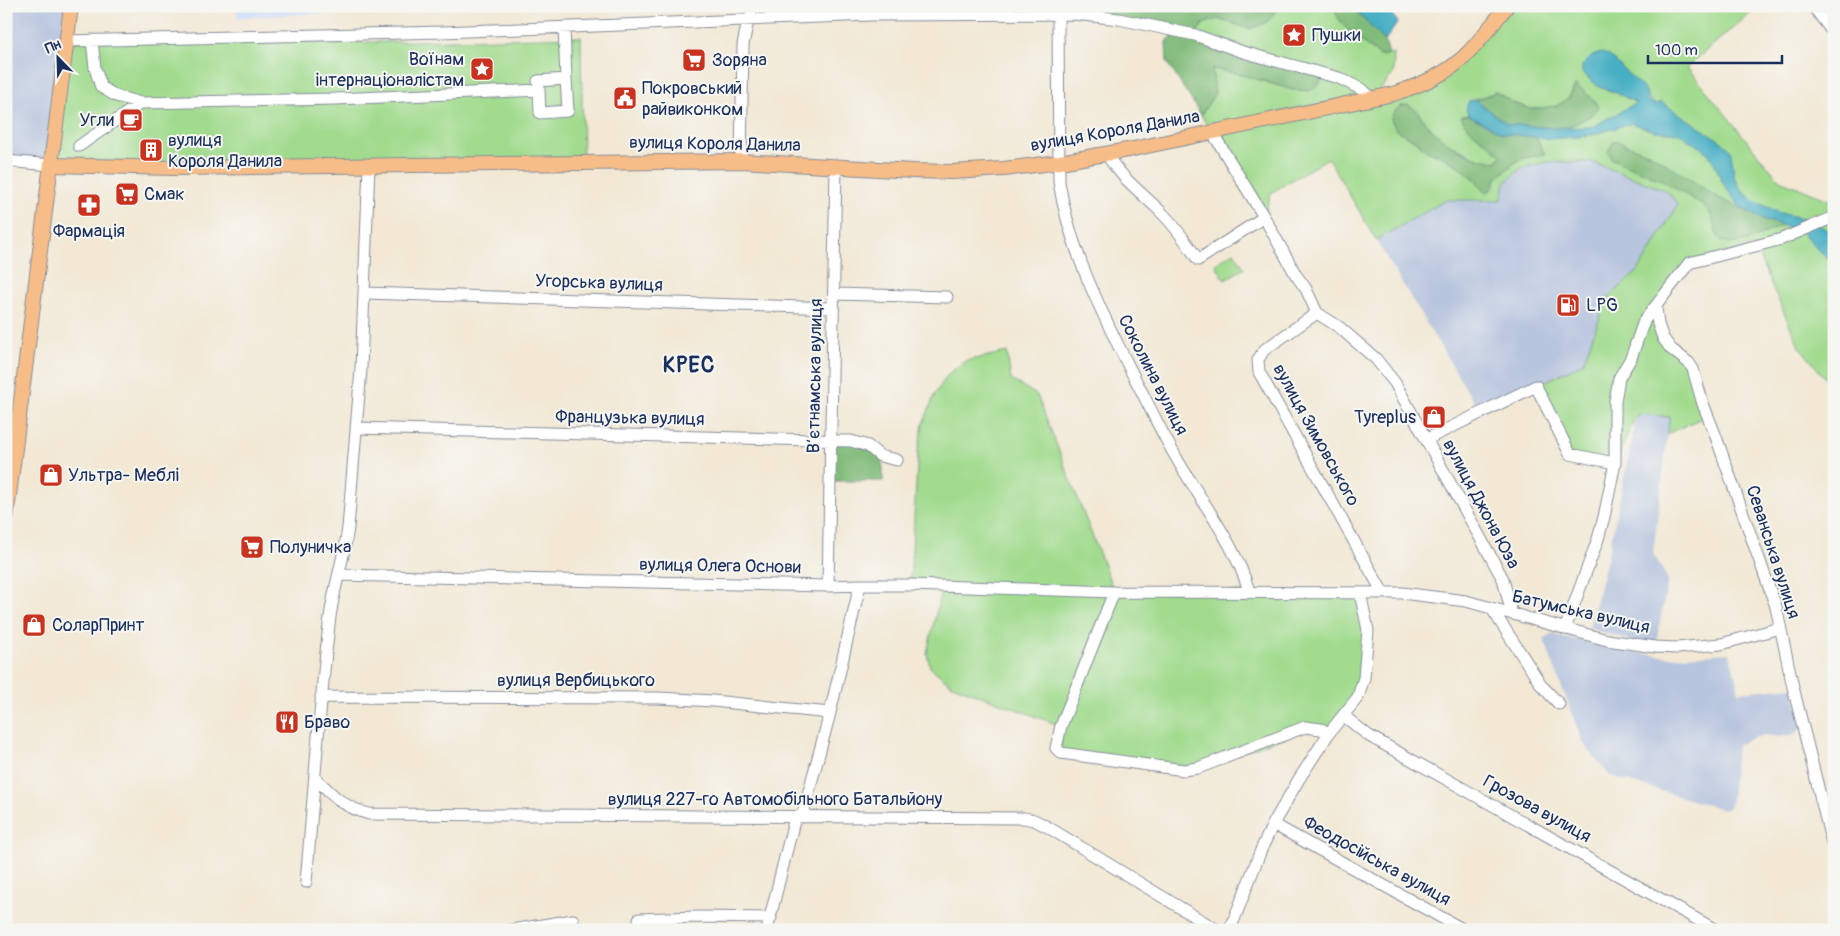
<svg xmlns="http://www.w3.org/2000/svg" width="1840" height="936" font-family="Pangolin,sans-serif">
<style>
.built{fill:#cbdbf9}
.industrial{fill:#b7c5de}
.green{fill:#a1db8e;stroke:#5e8576}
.forest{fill:#80bb79;stroke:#4e756c}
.water{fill:#46afc4;stroke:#306f91}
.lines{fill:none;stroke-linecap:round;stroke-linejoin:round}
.minor-casing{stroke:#868c99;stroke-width:13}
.major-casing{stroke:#868c99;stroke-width:16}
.minor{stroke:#fff;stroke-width:11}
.major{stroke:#f7bd88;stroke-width:14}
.labels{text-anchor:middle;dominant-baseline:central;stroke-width:4;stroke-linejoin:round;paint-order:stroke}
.poi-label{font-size:18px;fill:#1b2f5e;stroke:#f6f6f2;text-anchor:start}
.street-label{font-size:18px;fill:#1b2f5e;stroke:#f6f6f2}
.district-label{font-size:22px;font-weight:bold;letter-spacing:1px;fill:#1b2f5e;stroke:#f6f6f2}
</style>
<rect width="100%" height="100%" fill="#f6f6f2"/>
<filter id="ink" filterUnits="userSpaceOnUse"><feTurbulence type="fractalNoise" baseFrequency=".02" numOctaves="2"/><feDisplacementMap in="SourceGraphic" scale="10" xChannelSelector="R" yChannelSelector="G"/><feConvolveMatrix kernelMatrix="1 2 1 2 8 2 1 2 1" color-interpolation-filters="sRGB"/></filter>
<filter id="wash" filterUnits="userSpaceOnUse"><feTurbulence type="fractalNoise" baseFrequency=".0096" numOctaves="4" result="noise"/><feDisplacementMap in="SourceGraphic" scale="20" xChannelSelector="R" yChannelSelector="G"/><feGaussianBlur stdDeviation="1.12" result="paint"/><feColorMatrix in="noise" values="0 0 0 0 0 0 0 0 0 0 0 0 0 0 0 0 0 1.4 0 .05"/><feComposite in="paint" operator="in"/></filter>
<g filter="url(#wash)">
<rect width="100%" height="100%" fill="#f2e8d4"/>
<path class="built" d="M237 6H444L237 18Z"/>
<path class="industrial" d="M6 6H71L51 165 6 161Z
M1547 162H1592L1667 191 1678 205 1638 271 1606 300 1583 363 1480 412 1376 240 1446 200 1502 199 1505 183 1522 168Z
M1637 414 1670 417 1653 553 1668 580 1656 643 1631 641 1589 628 1609 551Z
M1551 634 1628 652 1671 657 1730 653 1739 692 1793 687 1803 727 1794 734 1780 737 1764 735 1747 740 1737 745 1730 806 1725 810 1610 776 1583 743 1544 640Z"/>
<path class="green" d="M1280 6H1334C1337 27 1365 43 1380 56L1394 53 1393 74 1373 98 1432 79 1506 6H1759L1687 67 1779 180 1834 202V235L1811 220 1780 213 1754 201 1740 189 1734 177 1732 159 1715 138 1661 102 1655 105 1609 55 1601 53 1599 87 1617 93 1637 103 1592 127 1567 128 1592 115 1575 85 1569 98 1557 106 1531 109 1513 103 1496 92 1473 100 1466 110 1469 115 1461 116 1501 156 1496 162 1482 160 1446 143 1425 123 1419 112 1408 105 1401 106 1393 113 1407 137 1416 141 1428 152 1438 154 1463 169 1475 179 1486 193 1493 188 1496 179 1519 159 1540 155 1542 147 1536 137 1549 139 1588 136 1632 123 1654 131 1679 133 1708 153 1716 166 1722 182 1765 220 1801 231 1820 252 1834 262V389L1799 346 1754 246 1694 261 1656 308 1658 324 1689 363 1708 415 1667 434 1670 417 1637 414 1615 463 1570 454 1536 386 1583 363 1606 300 1638 271 1678 205 1667 191 1592 162H1547L1521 168 1505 183 1502 200H1446L1376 240 1328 158 1271 193 1264 217 1201 115 1215 93 1212 69 1236 73 1293 90 1195 35 1203 24 1217 19 1250 29 1267 22Z
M236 37 337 43 581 37 583 162 51 165 67 41Z
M1234 252 1244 268 1225 280 1215 264Z
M1007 352 1011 380 1037 395 1114 591 1360 593 1366 616 1364 678 1329 733 1312 727 1198 768 1061 753V726L952 685 930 667 927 653 942 587 910 585 918 451 923 424 935 394 949 373 965 361Z"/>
<path class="forest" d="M1054 6H1280L1267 22 1250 29 1217 19 1203 24 1195 35 1324 75 1319 85 1309 91 1293 90 1236 73 1212 69 1215 93 1201 115 1167 62 1166 42 1177 31 1075 14Z
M1334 6H1351L1385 41 1389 54 1380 56C1365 43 1337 27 1334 6Z
M1576 85 1592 98 1599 107 1592 115 1567 128H1553L1507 124 1476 100 1496 92 1513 103 1531 109 1557 106 1569 98Z
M1408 105C1422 113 1419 116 1429 127 1447 145 1471 159 1496 162L1501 156C1489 140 1468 135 1461 116L1469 115 1502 133 1536 137 1545 154C1521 158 1515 160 1497 178 1492 183 1494 187 1486 193L1475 179 1463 169 1438 154 1428 152 1417 141 1396 130 1391 119 1393 113 1401 106Z
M1615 140 1653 155 1717 197 1765 220 1783 225 1748 241 1732 244 1722 241 1717 235 1711 215 1704 206 1664 181 1612 159 1608 151Z
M831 440 851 441 880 456 883 468V481H830Z"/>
<path class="water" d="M1351 6H1385L1398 22 1385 41Z
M1601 53 1609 55 1619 65 1646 91 1648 100 1654 105 1661 102 1725 144 1731 151 1734 177 1740 188 1754 201 1780 213 1811 220 1834 235V262L1820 252 1801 231 1765 220 1739 206 1722 182 1716 166 1708 153 1679 133 1654 131 1632 123 1588 136 1549 139 1502 133 1469 115C1465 109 1466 107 1469 101L1476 100 1507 124 1553 128 1592 127 1636 103 1617 93 1599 87 1582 73V66L1592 56Z"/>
</g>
<g filter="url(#ink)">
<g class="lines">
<g class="minor-casing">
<path id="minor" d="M1813 6 1834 34
M1055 8 1058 13 1059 182C1070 251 1102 313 1133 375 1148 403 1161 432 1177 459 1202 503 1235 543 1249 591
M92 40 95 68 101 87 116 96 141 103
M67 41 443 32 871 15 1075 14 1119 19 1195 35 1243 52 1339 78 1363 90 1372 99
M539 90 540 113 568 111 566 79
M1212 132 1264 217 1296 275 1306 289 1317 313 1339 327 1376 359 1395 383 1503 579 1512 614
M79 146 141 103 336 99 539 90 538 81 566 79 564 27
M1106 154C1123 180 1141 192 1162 213 1176 227 1187 243 1198 260L1264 217
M6 161 51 165
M741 161 743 45 747 25 751 20V6
M364 293 834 308
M834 294 947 297
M1656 308 1658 324 1663 338 1671 349 1689 363 1693 369 1703 404 1715 434 1776 607 1793 687 1834 851
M1317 313 1264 350 1258 360 1259 372 1383 593
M356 428 851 441 868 446 880 456 897 460
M1427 439 1536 386 1570 454 1615 463
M339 575 828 586 860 585 830 713 802 817
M860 585H910L1114 592 1402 593 1466 601 1607 640 1655 647 1677 648 1721 644 1780 628
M828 586 836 166
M1114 592 1061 726 1056 748 1061 753 1184 770 1198 768 1305 727 1321 729 1329 733
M1492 609 1542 686 1559 704
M1565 629 1598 539 1604 517 1615 463V401L1619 378 1631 358 1644 321 1689 263 1782 239 1834 217
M321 697 659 698 713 701 830 713
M1344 716 1369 736 1716 930
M315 778C334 796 343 807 369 814L1024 818 1034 820 1046 826 1217 930
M1273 824 1464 930
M306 882C314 794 319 705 330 617 334 587 344 558 348 528L361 369 369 165
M639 919 697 917 771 918
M512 930 573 920
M767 930 795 817
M1230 930 1261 850 1273 824 1299 779 1329 733 1358 697 1364 678 1368 630 1360 593"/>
</g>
<g class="major-casing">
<path id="major" d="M51 165 175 168 741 161 913 171 951 172 1004 169 1060 162 1133 149 1393 94C1421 85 1450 73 1470 51 1483 37 1495 21 1507 6
M6 519 71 6"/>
</g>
<use href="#minor" class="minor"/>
<use href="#major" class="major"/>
</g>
</g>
<defs>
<g id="sight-square" transform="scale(1.25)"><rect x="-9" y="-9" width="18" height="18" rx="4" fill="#c8321e" stroke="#f6f6f2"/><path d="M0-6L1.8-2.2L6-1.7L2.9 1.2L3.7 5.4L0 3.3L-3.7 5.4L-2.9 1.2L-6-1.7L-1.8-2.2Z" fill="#fff"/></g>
<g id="supermarket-square" transform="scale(1.25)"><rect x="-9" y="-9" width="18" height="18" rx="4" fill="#c8321e" stroke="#f6f6f2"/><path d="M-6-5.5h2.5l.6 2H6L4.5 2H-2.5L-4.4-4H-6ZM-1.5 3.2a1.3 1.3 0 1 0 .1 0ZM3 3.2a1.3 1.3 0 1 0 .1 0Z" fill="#fff"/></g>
<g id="civic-square" transform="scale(1.25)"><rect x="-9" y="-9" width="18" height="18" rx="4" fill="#c8321e" stroke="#f6f6f2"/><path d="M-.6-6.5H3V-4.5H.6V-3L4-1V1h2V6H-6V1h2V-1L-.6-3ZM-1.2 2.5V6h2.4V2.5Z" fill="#fff"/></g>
<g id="cafe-square" transform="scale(1.25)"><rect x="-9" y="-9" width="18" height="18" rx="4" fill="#c8321e" stroke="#f6f6f2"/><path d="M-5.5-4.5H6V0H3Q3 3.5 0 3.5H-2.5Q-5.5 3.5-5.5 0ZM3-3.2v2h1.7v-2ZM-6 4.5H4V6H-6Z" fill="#fff"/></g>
<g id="building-square" transform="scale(1.25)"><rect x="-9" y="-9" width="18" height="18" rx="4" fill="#c8321e" stroke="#f6f6f2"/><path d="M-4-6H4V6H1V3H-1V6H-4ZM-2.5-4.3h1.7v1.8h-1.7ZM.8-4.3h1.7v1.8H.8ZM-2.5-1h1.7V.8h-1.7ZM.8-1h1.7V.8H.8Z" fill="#fff"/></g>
<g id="pharmacy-square" transform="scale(1.25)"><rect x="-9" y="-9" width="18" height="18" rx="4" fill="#c8321e" stroke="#f6f6f2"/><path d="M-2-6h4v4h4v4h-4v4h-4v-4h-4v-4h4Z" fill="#fff"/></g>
<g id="fuel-square" transform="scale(1.25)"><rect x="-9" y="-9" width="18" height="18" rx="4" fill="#c8321e" stroke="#f6f6f2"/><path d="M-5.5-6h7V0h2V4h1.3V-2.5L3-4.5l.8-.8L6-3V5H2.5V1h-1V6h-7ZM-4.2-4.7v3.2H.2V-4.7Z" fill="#fff"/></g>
<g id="shop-square" transform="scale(1.25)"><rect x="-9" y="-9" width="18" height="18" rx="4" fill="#c8321e" stroke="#f6f6f2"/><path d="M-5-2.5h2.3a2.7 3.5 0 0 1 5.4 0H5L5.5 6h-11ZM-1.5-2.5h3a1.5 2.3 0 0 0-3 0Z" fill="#fff"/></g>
<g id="restaurant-square" transform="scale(1.25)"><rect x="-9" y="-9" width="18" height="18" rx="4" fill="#c8321e" stroke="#f6f6f2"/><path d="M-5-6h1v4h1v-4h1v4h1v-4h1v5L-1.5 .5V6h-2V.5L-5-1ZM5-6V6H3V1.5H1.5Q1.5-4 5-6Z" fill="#fff"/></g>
</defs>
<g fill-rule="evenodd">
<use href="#sight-square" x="1294" y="35"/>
<use href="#supermarket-square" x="694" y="60"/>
<use href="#sight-square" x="482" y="69"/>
<use href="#civic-square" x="625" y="98"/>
<use href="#cafe-square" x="131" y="120"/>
<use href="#building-square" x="151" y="150"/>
<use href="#supermarket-square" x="127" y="194"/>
<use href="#pharmacy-square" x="89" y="205"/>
<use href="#fuel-square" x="1568" y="305"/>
<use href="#shop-square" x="1434" y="417"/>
<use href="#shop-square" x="51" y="475"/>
<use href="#supermarket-square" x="252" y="547"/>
<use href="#shop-square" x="34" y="625"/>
<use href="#restaurant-square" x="287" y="722"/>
</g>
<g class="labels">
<g class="poi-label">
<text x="1312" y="35">Пушки</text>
<text x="464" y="59" text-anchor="end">Воїнам<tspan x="464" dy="21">інтернаціоналістам</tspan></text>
<text x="712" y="60">Зоряна</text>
<text x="642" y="88">Покровський<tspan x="642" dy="21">райвиконком</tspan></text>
<text x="114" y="120" text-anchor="end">Угли</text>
<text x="168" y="140">вулиця<tspan x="168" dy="21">Короля Данила</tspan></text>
<text x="144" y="194">Смак</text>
<text x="89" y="231" text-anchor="middle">Фармація</text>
<text x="1586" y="305">LPG</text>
<text x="1416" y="417" text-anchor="end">Tyreplus</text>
<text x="68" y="475">Ультра- Меблі</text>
<text x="270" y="547">Полуничка</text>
<text x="52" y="625">СоларПринт</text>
<text x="304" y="722">Браво</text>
</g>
<g class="street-label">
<text transform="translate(1115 131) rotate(-10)">вулиця Короля Данила</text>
<text transform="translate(715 144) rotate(1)">вулиця Короля Данила</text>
<text transform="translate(599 283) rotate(2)">Угорська вулиця</text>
<text transform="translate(1153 375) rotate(63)">Соколина вулиця</text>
<text transform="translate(815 376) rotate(-89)">Вʼєтнамська вулиця</text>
<text transform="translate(630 418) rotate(1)">Французька вулиця</text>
<text transform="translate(1316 435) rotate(61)">вулиця Зимовського</text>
<text transform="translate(1481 504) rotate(62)">вулиця Джона Юза</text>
<text transform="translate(1773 552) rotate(72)">Севанська вулиця</text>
<text transform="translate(720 566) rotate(1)">вулиця Олега Основи</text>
<text transform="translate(1581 612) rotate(13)">Батумська вулиця</text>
<text x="576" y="680">вулиця Вербицького</text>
<text x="775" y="799">вулиця 227-го Автомобільного Батальйону</text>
<text transform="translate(1537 809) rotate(29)">Грозова вулиця</text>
<text transform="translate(1377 861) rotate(29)">Феодосійська вулиця</text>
</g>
<g class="district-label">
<text x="689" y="365">КРЕС</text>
</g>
</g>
<rect width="1840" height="936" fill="none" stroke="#f6f6f2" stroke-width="25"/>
<g transform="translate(58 58) rotate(337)" stroke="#f6f6f2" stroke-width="4" paint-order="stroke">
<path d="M0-4L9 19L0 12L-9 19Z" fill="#1b2f5e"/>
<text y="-8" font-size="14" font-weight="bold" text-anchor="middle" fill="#1b2f5e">Пн</text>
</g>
<path d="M1648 55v8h134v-8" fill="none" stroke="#1b2f5e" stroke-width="2.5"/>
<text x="1655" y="55" font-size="15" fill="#1b2f5e" stroke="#f6f6f2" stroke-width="4" paint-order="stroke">100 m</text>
</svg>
